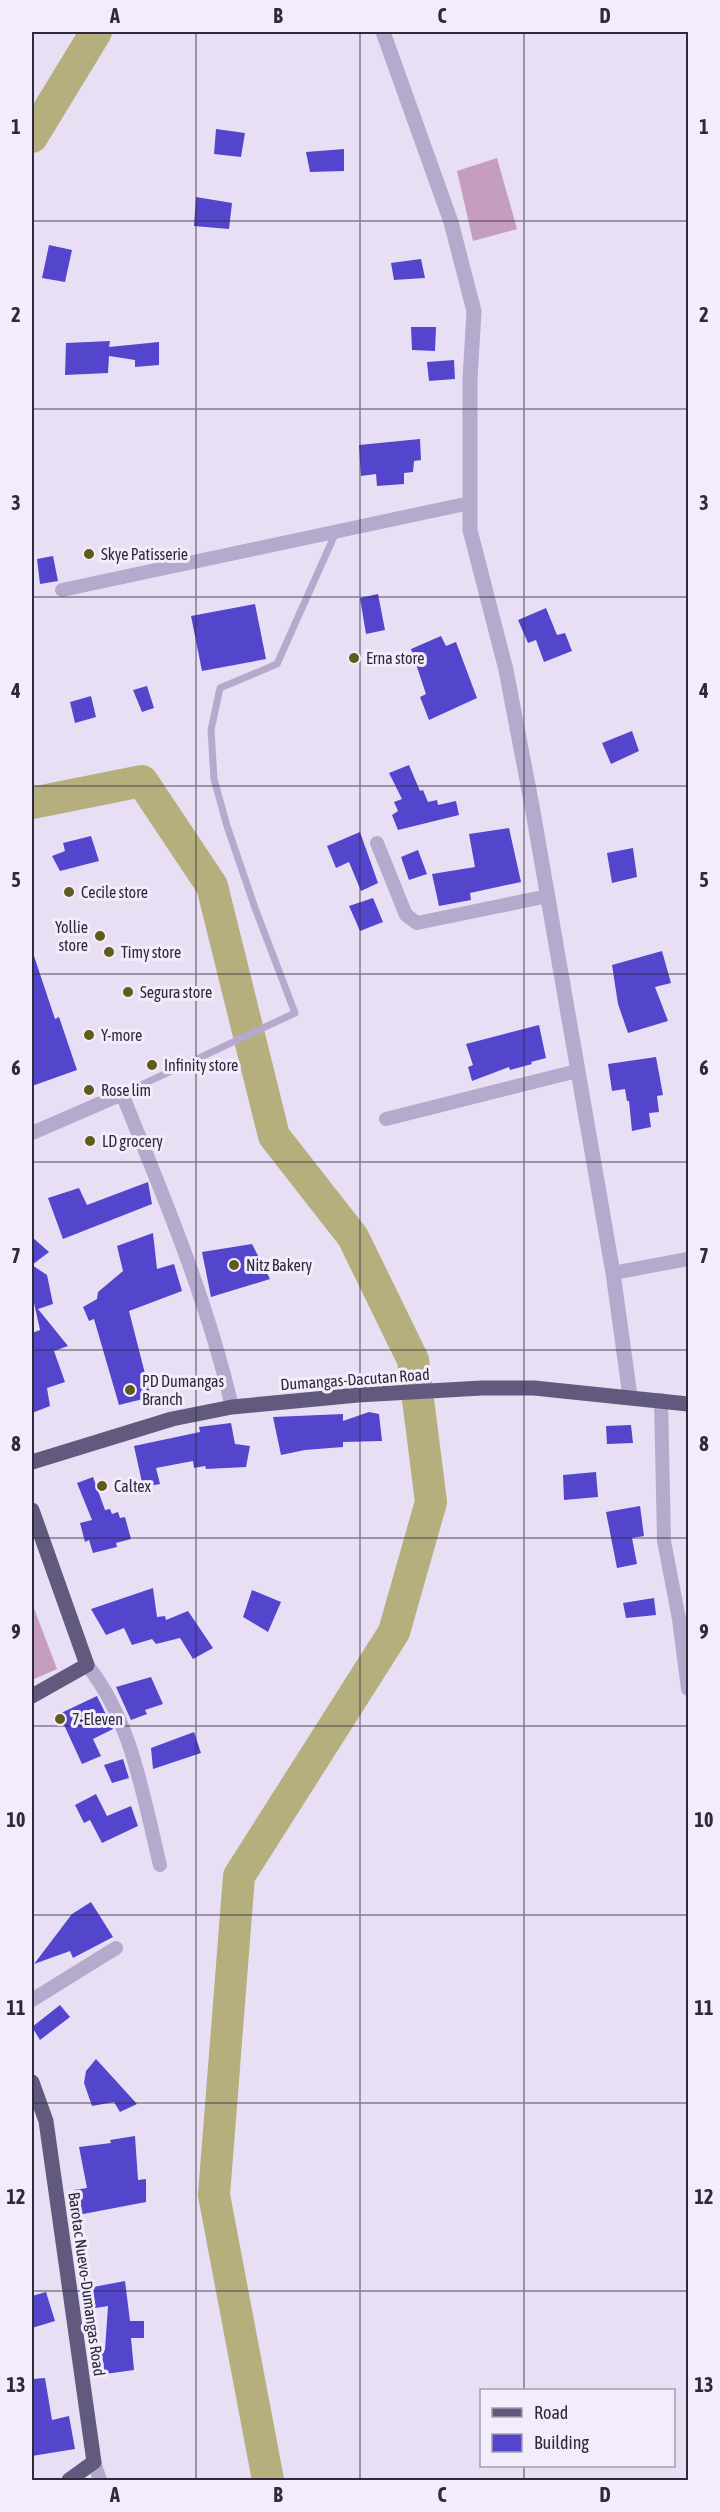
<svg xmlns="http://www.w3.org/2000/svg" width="720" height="2512" font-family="'Asap Condensed',sans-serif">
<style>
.green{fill:#c59ebd}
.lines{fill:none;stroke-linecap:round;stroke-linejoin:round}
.river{stroke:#b4af7c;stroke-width:32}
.building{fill:#5445cd}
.service{stroke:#b5aace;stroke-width:7}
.minor{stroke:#b5aace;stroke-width:14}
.tertiary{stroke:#b5aace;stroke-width:15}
.primary{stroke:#615a7e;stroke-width:15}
.grid{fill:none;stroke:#2d2a3b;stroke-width:1.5;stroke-opacity:0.55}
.poi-dot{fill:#605b1c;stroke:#f2ecfb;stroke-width:2}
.labels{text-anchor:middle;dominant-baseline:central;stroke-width:6;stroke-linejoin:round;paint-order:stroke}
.poi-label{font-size:16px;fill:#2d2a3b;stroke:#f2ecfb;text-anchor:start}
.street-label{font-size:16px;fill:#2d2a3b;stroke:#f2ecfb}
.neatline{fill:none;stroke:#2d2a3b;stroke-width:2}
.grid-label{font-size:20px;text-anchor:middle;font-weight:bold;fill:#2d2a3b}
</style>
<rect width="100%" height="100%" fill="#e8dff4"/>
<path class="green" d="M497 158 517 229 473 241 457 171Z
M32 1603 57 1669 32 1680Z"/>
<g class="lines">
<path class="river" d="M32 137 96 32
M32 803 142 781 212 886 274 1136 353 1237 413 1360 431 1502 394 1632 239 1876 214 2195 268 2480"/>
</g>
<path class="building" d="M216 129 245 133 241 157 214 154Z
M344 149V171L310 172 306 152Z
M196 197 232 203 229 229 194 226Z
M49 245 72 250 65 282 42 278Z
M421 259 425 278 394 280 391 263Z
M411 327H436L435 351 412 350Z
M110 341 109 347 159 342V365L135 367V360L109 356 108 373 65 375 66 343Z
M454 360 455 379 429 381 427 362Z
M420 439 421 460 414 461 413 472 404 473V484L377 486 376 474 361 476 359 445Z
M53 556 58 581 40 584 37 559Z
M378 594 385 630 366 634 360 598Z
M255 604 266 659 202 671 191 616Z
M546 608 557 635 565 633 572 651 544 662 536 640 528 643 518 620Z
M441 636 446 646 456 642 477 698 429 720 420 697 426 694 411 649Z
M147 686 154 708 142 712 133 690Z
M91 696 96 717 75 723 70 702Z
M632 731 639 751 611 764 602 743Z
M409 765 420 791 423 790 428 802 437 800 438 805 456 801 459 815 398 830 392 815 398 811 394 802 402 799 389 773Z
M509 828 521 882 470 893 471 900 439 906 432 874 475 867 469 834Z
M360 832 378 883 361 891 349 862 336 868 327 846Z
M91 836 99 861 60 871 52 856 65 851 63 843Z
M633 848 637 877 612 883 607 853Z
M418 850 427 874 409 880 401 857Z
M373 898 383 922 360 931 349 906Z
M662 951 671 983 655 987 668 1021 628 1033 618 1004 612 965Z
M32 956H34L55 1019 59 1017 77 1070 32 1086Z
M539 1025 546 1058 531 1062 532 1064 510 1070 509 1067 472 1081 468 1067 473 1065 466 1044Z
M656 1057 663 1095 657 1096 659 1112 649 1113 651 1127 632 1131 629 1101H627L625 1089 612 1091 608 1064Z
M148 1182 152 1204 63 1239 48 1198 79 1188 87 1205Z
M153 1233 157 1269 174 1264 182 1291 129 1311 151 1397 119 1405 94 1319 89 1321 83 1307 97 1299 98 1292 123 1271 117 1246Z
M32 1237 49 1252 32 1265 47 1275 53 1304 38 1309 68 1346 54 1351 65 1382 47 1388 50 1406 32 1413V1333L40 1330 32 1294Z
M252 1244 270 1279 211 1297 202 1252Z
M369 1412 379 1414 382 1441 343 1442V1447L305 1450 281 1455 273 1417 343 1414V1421Z
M231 1423 235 1444 250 1446 246 1467 206 1469 205 1466 194 1468 193 1461 156 1468 160 1484 143 1487 134 1446 200 1432 199 1427Z
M631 1425 633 1443 607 1444 606 1426Z
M596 1472 598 1497 564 1500 563 1475Z
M93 1477 105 1510 110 1509 112 1514 118 1512 120 1518 125 1517 131 1539 116 1543 117 1547 93 1553 89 1540 85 1542 80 1523 92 1520 77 1483Z
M640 1506 644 1536 632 1538 637 1564 617 1568 606 1512Z
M153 1588 157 1617 165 1616 166 1620 188 1611 213 1648 193 1659 180 1638 156 1644 152 1639 132 1645 124 1628 106 1635 91 1609Z
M252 1590 281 1602 268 1632 243 1617Z
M654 1598 656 1615 626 1618 623 1603Z
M151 1677 163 1704 145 1710 147 1714 131 1720 116 1687Z
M97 1696 113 1729 93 1739 101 1756 82 1764 59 1714Z
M194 1732 201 1753 153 1769 151 1748Z
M123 1759 129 1778 112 1783 104 1765Z
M96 1794 107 1816 131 1806 138 1826 102 1843 90 1820 84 1823 75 1805Z
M91 1902 113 1937 73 1958 70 1951 34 1964 72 1914Z
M60 2005 70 2017 40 2040 32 2027Z
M96 2059 137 2104 120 2112 114 2102 92 2106 84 2083 86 2071Z
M135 2136 138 2180 146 2179V2202L78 2215 74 2190 87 2188 79 2147 111 2143 110 2140Z
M125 2281 130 2321H144V2338H131L134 2370 105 2374 101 2350H105L108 2306 89 2309 88 2288Z
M46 2292 55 2321 32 2328V2296Z
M45 2378 52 2420 69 2416 75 2449 32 2456V2379Z"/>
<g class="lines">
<path class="service" d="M122 1094 295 1013 255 908 227 826 214 779 211 730 220 688 277 664 336 532"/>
<path class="minor" d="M62 590 470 503
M377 843 406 915 417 923 548 896
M386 1119 577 1071
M32 1133 122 1094C164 1197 207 1299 232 1407
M613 1273 688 1259
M661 1400 664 1541 679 1619 688 1689
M87 1665C132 1721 143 1796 160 1865
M32 2000 116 1948
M94 2462 100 2480"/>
<path class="tertiary" d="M383 32 451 222 474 311 470 379V530L506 670 532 806 613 1273 630 1396"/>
<path class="primary" d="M32 1462 172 1419 232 1407 358 1395 482 1388H534L688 1404
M32 1510 87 1665 32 1696
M32 2082 46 2121 94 2462 69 2480"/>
</g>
<path class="grid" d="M196 32V2480M360 32V2480M524 32V2390M32 221H688M32 409H688M32 597H688M32 786H688M32 974H688M32 1162H688M32 1350H688M32 1538H688M32 1726H688M32 1915H688M32 2103H688M32 2291H688M524 2466V2480"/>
<g class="poi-dot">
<circle cx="89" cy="554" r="6"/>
<circle cx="354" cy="658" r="6"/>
<circle cx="69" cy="892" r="6"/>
<circle cx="100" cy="936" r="6"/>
<circle cx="109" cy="952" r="6"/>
<circle cx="128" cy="992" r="6"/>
<circle cx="89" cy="1035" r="6"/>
<circle cx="152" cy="1065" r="6"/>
<circle cx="89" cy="1090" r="6"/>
<circle cx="90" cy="1141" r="6"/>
<circle cx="234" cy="1265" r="6"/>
<circle cx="130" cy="1390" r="6"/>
<circle cx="102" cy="1486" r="6"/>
<circle cx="60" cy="1719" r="6"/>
</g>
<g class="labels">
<g class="poi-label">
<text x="101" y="554">Skye Patisserie</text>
<text x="366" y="658">Erna store</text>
<text x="81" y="892">Cecile store</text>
<text x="88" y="927" text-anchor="end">Yollie<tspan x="88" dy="18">store</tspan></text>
<text x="121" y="952">Timy store</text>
<text x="140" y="992">Segura store</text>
<text x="101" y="1035">Y-more</text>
<text x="164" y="1065">Infinity store</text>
<text x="101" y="1090">Rose lim</text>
<text x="102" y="1141">LD grocery</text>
<text x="246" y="1265">Nitz Bakery</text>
<text x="142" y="1381">PD Dumangas<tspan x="142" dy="18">Branch</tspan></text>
<text x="114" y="1486">Caltex</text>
<text x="72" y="1719">7-Eleven</text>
</g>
<g class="street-label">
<text transform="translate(355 1379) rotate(-4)">Dumangas-Dacutan Road</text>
<text transform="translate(87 2284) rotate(82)">Barotac Nuevo-Dumangas Road</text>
</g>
</g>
<rect width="720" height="2512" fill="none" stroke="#f2ecfb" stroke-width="66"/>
<rect x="480" y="2389" width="195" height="78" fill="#f2ecfb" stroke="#a39eae" stroke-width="1.5"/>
<rect x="492" y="2408" width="30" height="9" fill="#615a7e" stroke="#a39eae" stroke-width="1.5"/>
<text x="534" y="2419" font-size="18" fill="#2d2a3b">Road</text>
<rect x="492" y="2434" width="30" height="18" fill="#5445cd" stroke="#a39eae" stroke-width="1.5"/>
<text x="534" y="2449" font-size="18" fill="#2d2a3b">Building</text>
<rect x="33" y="33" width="654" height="2446" class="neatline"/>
<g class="grid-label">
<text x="115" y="23">A</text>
<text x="278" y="23">B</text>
<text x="442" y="23">C</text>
<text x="605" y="23">D</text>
<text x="16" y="134">1</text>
<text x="704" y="134">1</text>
<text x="16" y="322">2</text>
<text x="704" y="322">2</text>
<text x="16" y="510">3</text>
<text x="704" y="510">3</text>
<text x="16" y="698">4</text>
<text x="704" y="698">4</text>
<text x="16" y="887">5</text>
<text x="704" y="887">5</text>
<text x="16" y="1075">6</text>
<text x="704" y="1075">6</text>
<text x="16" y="1263">7</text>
<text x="704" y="1263">7</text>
<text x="16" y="1451">8</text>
<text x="704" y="1451">8</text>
<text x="16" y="1639">9</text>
<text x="704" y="1639">9</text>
<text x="16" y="1827">10</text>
<text x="704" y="1827">10</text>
<text x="16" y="2015">11</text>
<text x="704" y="2015">11</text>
<text x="16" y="2204">12</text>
<text x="704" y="2204">12</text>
<text x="16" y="2392">13</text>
<text x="704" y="2392">13</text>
<text x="115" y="2502">A</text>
<text x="278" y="2502">B</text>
<text x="442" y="2502">C</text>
<text x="605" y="2502">D</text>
</g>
</svg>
